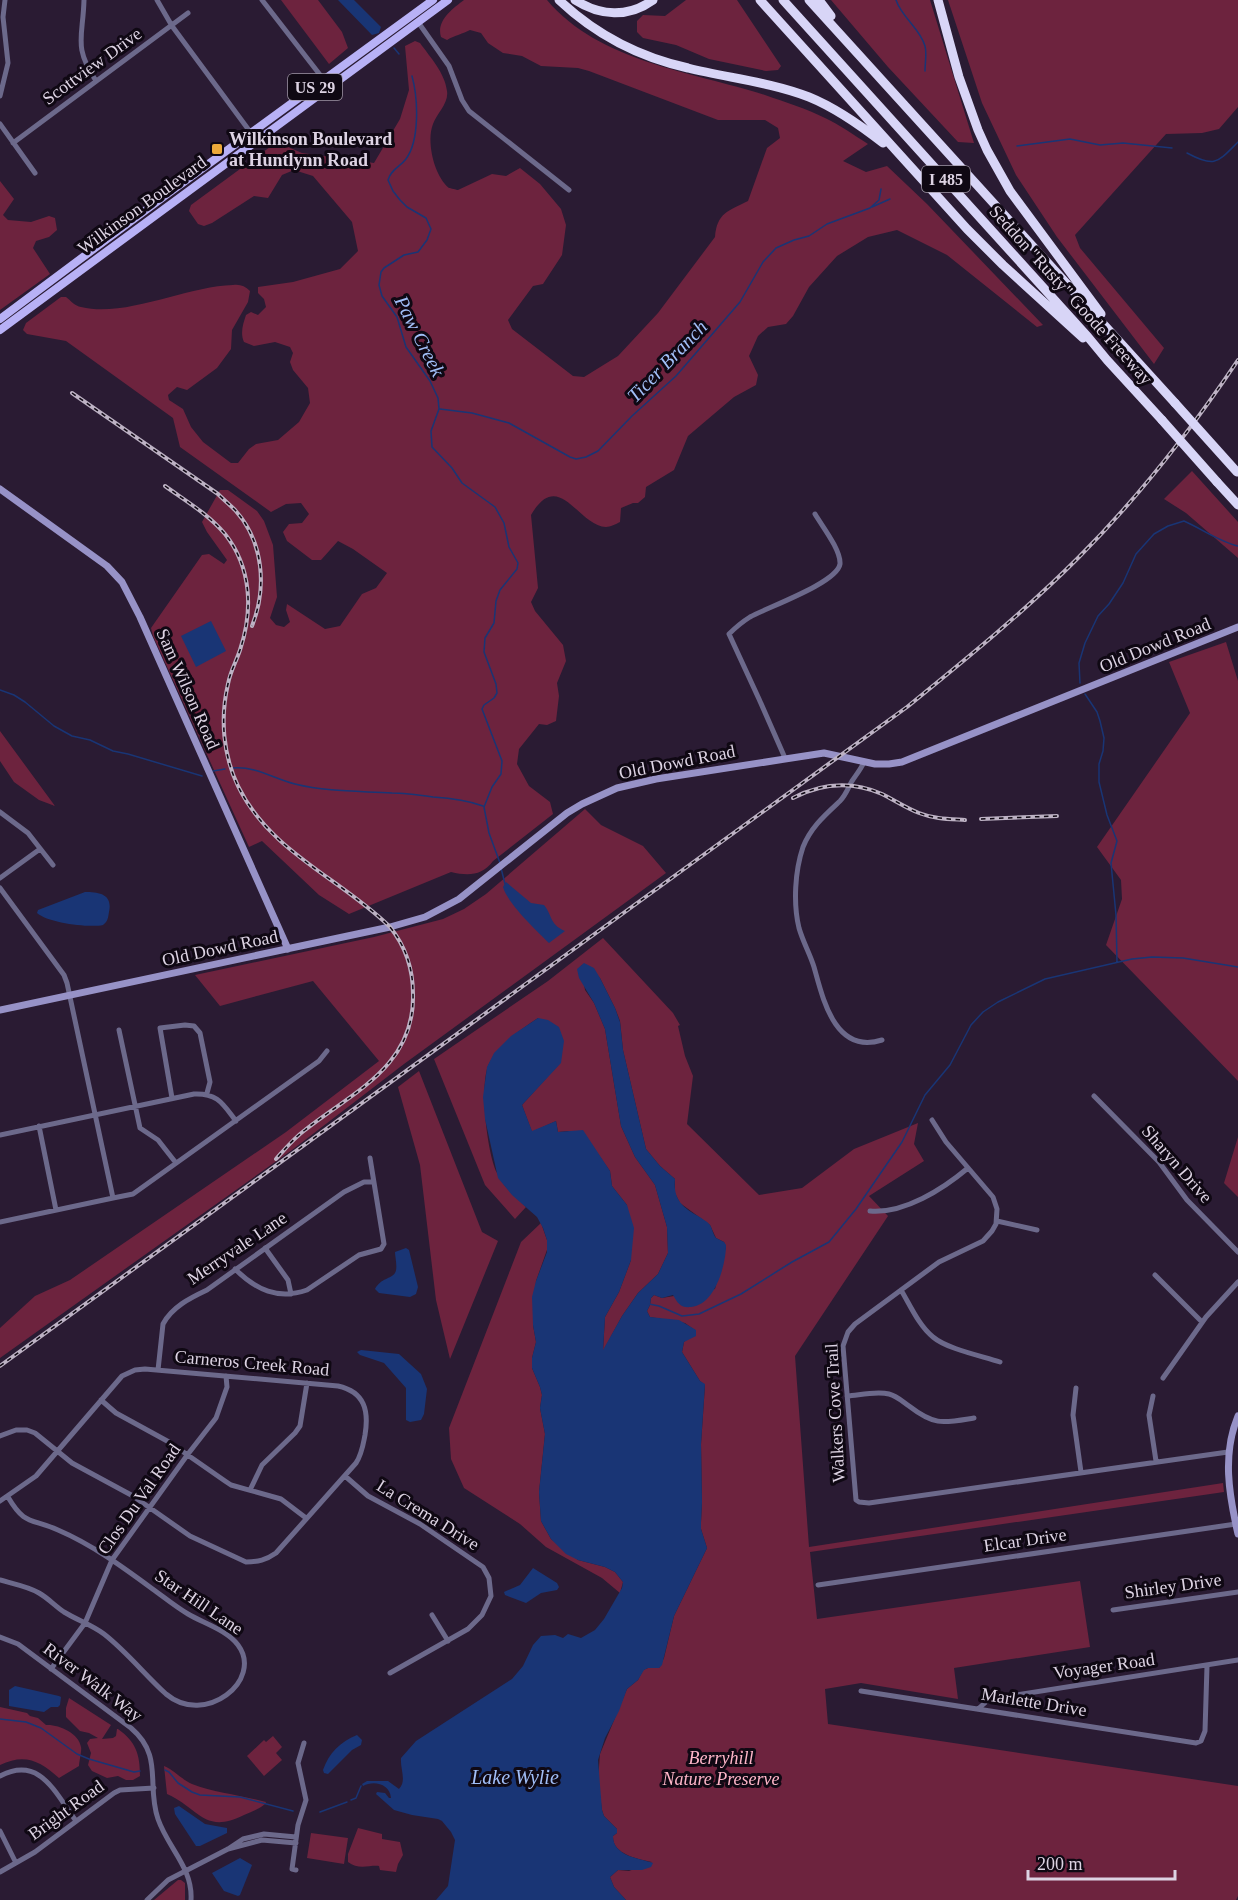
<svg xmlns="http://www.w3.org/2000/svg" width="1238" height="1900" font-family="Georgia,serif">
<style>
.green{fill:#6d233e}
.water{fill:#193575}
.lines{fill:none;stroke-linecap:round;stroke-linejoin:round}
.stream{stroke:#193575;stroke-width:1.5}
.street{stroke:#6c698b;stroke-width:5}
.secondary{stroke:#9792c7;stroke-width:7}
.primary{stroke:#b8b1f6;stroke-width:8}
.highway{stroke:#d8d5f7;stroke-width:9}
.rail-casing{stroke:#bdb2c4;stroke-width:4}
.rail{stroke:#0f0813;stroke-width:1.5;stroke-dasharray:4.5;stroke-linecap:butt}
.highway-bridge{stroke:#d8d5f7;stroke-width:9}
.poi-dot{fill:#eca93a;stroke:#0f0813;stroke-width:2}
.labels{text-anchor:middle;dominant-baseline:central;stroke-width:6;stroke-linejoin:round;paint-order:stroke}
.shield{fill:#0f0813;stroke:#9f96a5;stroke-width:1.5}
.shield-label{font-size:16px;font-weight:bold;fill:#ddd3e3}
.street-label{font-size:18px;fill:#ddd3e3;stroke:#0f0813}
.poi-label{font-size:18px;font-weight:bold;fill:#ddd3e3;stroke:#0f0813;text-anchor:start}
.park-label{font-size:18px;font-style:italic;fill:#feb5c8;stroke:#0f0813}
.water-label{font-size:20px;font-style:italic;fill:#a1bef7;stroke:#0f0813}
</style>
<rect width="100%" height="100%" fill="#2a1b33"/>
<path class="green" d="M281 0H318L342 32 348 48 329 64Z
M464 0H547C599 62 693 72 765 95 785 102 807 109 825 118 840 125 854 135 868 144L843 161 866 172 887 166 927 204 1043 325 1037 327 947 255 897 230 868 237 837 256 809 287 793 316 786 324 768 327 758 336 749 356 758 375 756 385 734 397 688 436 674 470 646 487 645 497 638 503H633L621 508 620 522C616 524 610 527 606 527 578 526 559 467 531 515L538 588 531 602 535 611 563 645 566 661 557 683 559 696 556 721 547 725 539 724 519 749 517 764 529 786 550 802 553 814 493 861C482 876 468 876 451 872L349 914 319 895 262 841 249 847 153 636 151 628 202 555 209 554 224 564 227 560 207 532 202 522 220 490H228L257 511 264 521 273 545 277 597 270 618 276 625 284 627 290 622 286 610 287 604 325 629 340 626 362 594 376 588 387 573 353 549 338 541 321 560H312L287 541 283 532 289 524 302 523 309 514 301 503 286 504 271 512 180 447 173 418 66 341 27 334 23 330 26 323 61 297H66C71 301 75 306 81 307 126 318 187 286 233 285 240 284 245 286 250 291L248 302 232 330 231 349 217 368 187 390 177 387 168 395 169 400 183 409 191 427 203 442 231 463H238L249 449 256 444 278 440 299 422 310 403 308 388 293 370 290 362 293 353 290 347 275 342 254 346 244 342C240 333 243 324 246 315L251 312 258 315 266 307 264 299 258 293V287L293 282 340 269 358 251 352 222 313 176 294 170 282 175 268 198 254 196 212 223 204 226 198 224 189 211 191 205 270 147 281 144 302 153 374 163 400 119 409 90 405 46 415 41 420 43C430 57 445 73 447 91 449 103 437 113 433 124 426 141 434 176 449 188 450 188 457 190 458 190L492 174 506 176 520 168 540 184 561 209 566 225 562 255 543 284 533 286 508 320 512 329 573 376 584 377 618 356 658 313 715 237C717 213 728 211 748 201L767 148 780 138 778 128 765 120H718L589 71 578 68 541 66 522 56 503 53 488 43 481 33 470 30C463 34 455 35 447 40L441 37C436 21 452 9 464 0Z
M686 0H737L781 66 778 70 766 71 709 59 676 45 643 38 637 32V21L643 15 665 16Z
M831 0H930L974 143 958 142 888 67Z
M948 0H1238V107L1219 129 1202 133 1166 134 1075 235 1080 248 1164 348 1154 364 1057 237 1016 175 982 103Z
M0 181 14 199 3 215 8 220 31 222 49 216 55 218 57 230 49 237 36 241 33 248 50 274 0 310Z
M1192 471 1238 522V558L1186 513 1164 499Z
M1226 642 1238 681V1081L1106 945 1122 899 1121 880 1097 847 1190 713 1169 662Z
M0 731 55 806 39 800 14 782 0 761Z
M585 809 601 825 643 846 666 873 404 1064 292 1150 0 1358V1328L35 1296 70 1280 286 1132 379 1061 313 981 220 1006 195 975 374 937 443 919 464 909 486 894Z
M603 938 673 1013 680 1025 678 1026 685 1056 693 1076 687 1124 759 1195 802 1188 854 1149 918 1123 914 1144 924 1161 869 1196 888 1216 795 1356 809 1547 1223 1483 1224 1492 810 1552 817 1619 1080 1581 1090 1647 954 1668 958 1699 861 1683 825 1689 828 1724 1238 1786V1896L1236 1900H626L614 1887 610 1877 618 1870 629 1871 652 1862C637 1859 612 1854 613 1836L617 1833V1829L604 1816 602 1810 598 1780 600 1754 627 1689 638 1680 643 1670 648 1668H659L664 1658 674 1616 707 1548 701 1529V1522L702 1502 701 1444 705 1385 700 1381 682 1352 684 1342 696 1331 685 1323 650 1317 647 1311 650 1305 651 1298 654 1295 662 1298 715 1289 726 1247 724 1242 716 1238 710 1225 680 1203 675 1193V1179L660 1166 646 1149 623 1050 620 1021 615 1008 600 978 584 964 581 966 585 990 594 1003 605 1029 621 1126 635 1157 655 1185 667 1227 668 1253 658 1274 638 1293 622 1316 603 1351 605 1317 619 1292 631 1260 627 1205 612 1186 610 1171 598 1154 568 1131 558 1132 556 1121 532 1132 522 1105 560 1063 538 1018C519 1031 500 1043 489 1064 479 1083 487 1154 497 1173 504 1188 515 1196 526 1207L515 1219 485 1185 434 1059 548 981Z
M419 1071 482 1232 498 1241 450 1359 436 1300 420 1165 398 1087Z
M1238 1137V1197L1224 1183Z
M541 1223 547 1240 548 1247 536 1281 533 1325 536 1342 532 1358V1368L540 1387 542 1395 540 1408 545 1434 539 1492 541 1521 551 1539 578 1560 605 1567 615 1572 623 1582 620 1593 602 1578 546 1547 520 1524 464 1488 451 1459 449 1428 521 1242Z
M69 1698 111 1725 102 1739 113 1738 116 1736 117 1729H118C136 1742 140 1754 140 1776L133 1780H126L118 1776 107 1778 92 1771 88 1765 91 1753 87 1743 90 1739 98 1738 89 1733 80 1731 66 1717V1708Z
M0 1707 27 1713 30 1716 38 1718 46 1725C58 1724 79 1733 81 1747 82 1750 79 1762 79 1766L59 1778C40 1761 25 1753 0 1765Z
M273 1736 282 1747 276 1753 282 1760 264 1776 247 1756 264 1740 266 1742Z
M164 1766C174 1770 181 1779 192 1784 215 1793 241 1795 266 1802L265 1804C259 1809 251 1812 244 1815 204 1835 199 1808 167 1794Z
M358 1828 382 1834V1839L400 1842 403 1855 398 1864 396 1872 380 1870 379 1866C369 1865 358 1870 348 1862V1854Z
M311 1833 348 1838 344 1864 307 1858Z
M178 1880H181L185 1883V1900H154Z"/>
<path class="water" d="M338 0H354L381 27 379 33 372 35Z
M211 621 226 651 196 667 181 636Z
M506 882 531 903 544 905C553 916 549 924 565 931L549 943C536 930 508 904 503 887Z
M85 892C99 892 113 894 109 912 108 918 108 921 103 925 89 928 48 923 37 913L38 910Z
M584 963 594 968 600 978 615 1008 620 1022 623 1050 646 1149 660 1166 675 1179C673 1199 682 1207 698 1216 702 1219 707 1221 710 1225 712 1228 713 1234 716 1238L724 1242 726 1245C726 1265 715 1305 691 1307 681 1308 678 1304 673 1295L662 1298 654 1295 651 1298 650 1305 647 1311 650 1317 679 1320 696 1330V1336L684 1342 682 1352 700 1381 705 1384 701 1444 702 1502 701 1522V1529L707 1548 674 1616 662 1665 659 1668H648L644 1670 638 1680 627 1689 619 1711 605 1738 598 1760 602 1810 604 1816 617 1829V1833L613 1836C613 1856 638 1858 653 1863L651 1867 642 1870H618L610 1877 614 1887 626 1900H436L448 1886 455 1840 451 1832 442 1821 438 1819 412 1815 394 1810 376 1794 377 1792 385 1793 389 1798H391C390 1784 374 1780 363 1786L362 1784 367 1781H388L399 1789C407 1781 400 1769 401 1758L416 1741 512 1679 523 1666 533 1645 541 1636 555 1635 563 1638 568 1634 581 1638 595 1630 604 1619 622 1588 623 1582 615 1572 605 1567 578 1560 566 1554 551 1539 541 1521 539 1492 545 1434 540 1408 542 1395 540 1387 532 1368V1358L536 1342 533 1325 532 1297 536 1281 547 1252V1240L543 1228 537 1217 512 1195 498 1178 485 1119 483 1097 487 1067 494 1053 511 1036 538 1018 548 1020 559 1027 564 1041 561 1063 522 1105 532 1131 556 1121 558 1132 583 1130 610 1171 612 1186 627 1205 634 1228 631 1260 619 1292 605 1317 603 1350 622 1316 638 1293 658 1274 668 1253 667 1227 655 1185 635 1157 621 1126 605 1029 594 1003 579 978 577 969Z
M406 1248 409 1250 418 1287 416 1294 410 1297 379 1293 375 1289C381 1278 391 1279 395 1273 398 1268 395 1257 395 1252Z
M361 1350 399 1354 421 1374 427 1389 424 1414 421 1420 410 1422 406 1420V1388L384 1363 360 1355 357 1352Z
M533 1568 557 1583 559 1587 557 1590 541 1593 526 1603 505 1595 504 1592 506 1591 520 1585Z
M15 1686 59 1696 61 1697 60 1705 58 1707H51L44 1712 9 1706V1690Z
M357 1735 362 1740 361 1745 352 1750 328 1774 324 1773 323 1770C329 1753 340 1742 357 1735Z
M179 1806 205 1824 227 1828V1833L200 1846H196L175 1814 174 1808Z
M240 1858 252 1865 240 1895 238 1896 224 1891 212 1873Z"/>
<g class="lines">
<path class="stream" d="M896 0C902 18 920 28 925 46 927 53 925 63 925 71
M394 48 399 54
M412 76C418 98 420 140 406 159 400 167 391 169 388 180L393 191 400 200 407 207 426 218 431 229 427 240 418 252 404 255 384 268 381 272 379 285 382 296 397 317 406 347 430 381 438 398 439 409 431 431 432 447 452 468 462 483 495 507 504 523 509 547 518 563 517 569 500 590 496 601 494 623 485 638 484 652 496 684 497 693 494 698 484 705 482 709 502 761 501 774 492 787 484 807 489 833 500 863
M1017 146 1070 139 1100 145 1123 143 1172 148
M1187 153C1215 168 1217 163 1238 142
M872 207 890 199
M440 409 472 413 509 423 570 457 576 459 586 457 598 451 632 416 676 376 740 302 763 262 776 248 794 240 809 236 827 224 870 208 879 200 881 189
M1080 683 1079 663 1085 643 1098 616 1109 604 1123 583 1136 554 1154 534 1168 526 1184 521C1202 529 1220 542 1238 546
M0 690 14 695 25 702 54 726 72 736 90 740 113 751 128 754 202 776
M1085 694 1097 712 1100 721 1104 738 1103 751 1099 764V782L1107 815 1117 841 1111 863 1116 915 1117 962
M233 768C256 766 274 779 295 784 327 792 359 791 392 793 405 793 419 795 433 797 450 798 467 800 483 806
M213 771 225 769
M501 868 505 884
M649 1304 659 1306 682 1316 699 1314 741 1294 792 1262 829 1242 856 1209 902 1142 925 1095 950 1065 971 1025 983 1012 998 1002 1045 979 1132 959 1152 957 1183 958 1238 967
M0 1719 26 1722 41 1728 77 1754 89 1759 134 1772 140 1771
M165 1770 169 1772 178 1783 192 1792 200 1795 240 1797 293 1811
M351 1800 356 1798 361 1786
M320 1812 347 1802"/>
<path class="street" d="M84 0C83 38 73 46 96 81
M157 0 172 26 251 133
M262 0 324 80
M418 22 449 66 462 100 469 111 569 190
M0 96 8 63 3 17 5 0
M0 124 35 173
M13 143 188 13
M785 758 759 699 729 634C735 628 742 622 750 617 768 607 837 583 840 564 841 550 822 526 815 514
M864 762C861 769 856 775 852 781 848 788 846 795 840 801 825 815 811 827 803 847 795 871 793 903 799 928 803 942 810 954 814 967 823 999 835 1055 882 1040
M0 812 28 833 53 865
M0 878 40 849
M0 888 64 975 67 983 113 1198 133 1194 319 1061 327 1051
M119 1030 140 1128 158 1140 176 1163
M1094 1096 1159 1162 1187 1200 1238 1252
M172 1098 160 1028 185 1025 194 1026 200 1033 210 1082 207 1093
M932 1120 946 1142 993 1197 997 1209 996 1224 992 1231 983 1241 939 1262 855 1324 848 1332 843 1346 856 1500 859 1502 869 1503 1228 1452
M39 1126 56 1210
M0 1135 194 1094C218 1093 223 1104 236 1121
M870 1211C904 1214 943 1189 968 1168
M997 1221 1037 1230
M0 1222 113 1198
M265 1248 288 1280 291 1294
M235 1269C256 1290 278 1300 307 1290L359 1255 381 1249 384 1244 370 1158
M1155 1275 1202 1322
M901 1290C910 1305 919 1326 933 1337 947 1349 982 1356 1000 1362
M158 1370 163 1324C172 1307 190 1298 207 1290L344 1192 364 1182H372
M1163 1378 1206 1317 1238 1282
M1076 1388 1073 1415 1081 1472
M847 1396C860 1395 876 1391 889 1394 897 1396 903 1402 909 1406 935 1426 943 1423 974 1418
M1153 1396 1149 1415 1156 1461
M101 1400 116 1413 169 1442 225 1481 231 1485 281 1499 306 1518
M0 1436 16 1430H27L35 1433 72 1463 133 1496 190 1536 246 1562C258 1562 266 1560 276 1553L356 1463C362 1454 363 1445 365 1435 369 1411 365 1392 338 1386L145 1369 135 1370 122 1376 36 1476 0 1501
M345 1476 368 1496 420 1524 483 1567 489 1578 491 1596 482 1615 468 1629 390 1673
M250 1490 262 1465 295 1433 300 1426 307 1383
M0 1580C13 1584 27 1586 39 1593 48 1598 55 1606 64 1612 77 1620 92 1625 104 1634 127 1652 145 1675 166 1694 205 1727 264 1680 238 1645 227 1630 203 1623 188 1614 176 1607 165 1598 154 1590 124 1568 93 1545 58 1530 31 1518 25 1526 8 1497
M818 1585 1236 1524
M1113 1610 1238 1592
M432 1615 448 1641
M0 1637 18 1644 131 1728C164 1756 146 1785 158 1819 168 1848 193 1868 191 1900
M51 1669 85 1623 112 1560 188 1454 216 1418 227 1387 226 1376
M861 1691 1196 1743 1201 1741 1205 1731 1207 1666
M978 1709 987 1701 1003 1697 1238 1660
M0 1776C40 1755 55 1793 76 1821
M0 1831 16 1863
M228 1849 262 1840 296 1843
M296 1870 292 1869 298 1825 306 1800 298 1763 304 1743
M0 1872 35 1852 114 1793 120 1790 154 1788
M147 1900 168 1880 228 1849 243 1839 264 1834 296 1837"/>
<path class="secondary" d="M0 489 107 566 122 582 140 617 288 949
M0 1010 390 927 425 917 459 899 567 813 582 804 617 788 656 779 824 753 875 764H889L902 762 1238 627
M1238 1416C1222 1454 1229 1495 1238 1534"/>
<path class="primary" d="M0 319 166 195 433 0
M0 330 448 0"/>
<path class="highway" d="M559 0C596 35 639 57 688 68 728 78 770 82 809 97 836 108 860 125 883 143
M575 0C600 16 628 18 653 0
M760 0 967 229 1003 265 1083 338
M783 0 1088 337 1107 360 1162 420
M809 0 1175 403
M819 0 831 16
M938 0 959 77 978 130 987 150 1010 191 1101 314
M1217 482 1238 505"/>
<g class="rail-casing">
<path id="rail" d="M72 393 218 494C224 500 230 505 235 510 264 542 267 588 252 626
M165 486C186 501 208 514 225 534 252 568 253 611 240 650 236 662 230 672 228 684 220 718 223 755 238 786 270 852 340 878 390 927 406 947 413 968 413 994 415 1066 353 1092 305 1130 294 1138 285 1149 276 1159
M793 798C822 783 852 781 882 794 894 800 906 808 919 813 934 819 950 819 965 820
M981 819 1057 816
M0 1366 907 707C966 659 1024 612 1078 558 1138 498 1191 430 1238 360"/>
</g>
<use href="#rail" class="rail"/>
<path class="highway-bridge" d="M1175 403 1237 472
M1162 420 1217 482"/>
</g>
<rect class="poi-dot" x="211" y="143" width="12" height="12" rx="3"/>
<g class="labels">
<g class="shield">
<rect x="288" y="74" width="54" height="26" rx="4.5"/>
<rect x="922" y="166" width="48" height="26" rx="4.5"/>
</g>
<g class="shield-label">
<text x="315" y="87">US 29</text>
<text x="946" y="179">I 485</text>
</g>
<g class="street-label">
<text transform="translate(92 66) rotate(-36)">Scottview Drive</text>
<text transform="translate(142 205) rotate(-36)">Wilkinson Boulevard</text>
<text transform="translate(1071 295) rotate(48)">Seddon "Rusty" Goode Freeway</text>
<text transform="translate(1155 645) rotate(-22)">Old Dowd Road</text>
<text transform="translate(188 689) rotate(66)">Sam Wilson Road</text>
<text transform="translate(677 762) rotate(-11)">Old Dowd Road</text>
<text transform="translate(220 948) rotate(-12)">Old Dowd Road</text>
<text transform="translate(1177 1164) rotate(49)">Sharyn Drive</text>
<text transform="translate(237 1248) rotate(-34)">Merryvale Lane</text>
<text transform="translate(252 1363) rotate(5)">Carneros Creek Road</text>
<text transform="translate(835 1413) rotate(-93)">Walkers Cove Trail</text>
<text transform="translate(139 1499) rotate(-55)">Clos Du Val Road</text>
<text transform="translate(428 1515) rotate(32)">La Crema Drive</text>
<text transform="translate(1025 1540) rotate(-8)">Elcar Drive</text>
<text transform="translate(1173 1586) rotate(-8)">Shirley Drive</text>
<text transform="translate(199 1602) rotate(34)">Star Hill Lane</text>
<text transform="translate(1104 1666) rotate(-8)">Voyager Road</text>
<text transform="translate(93 1682) rotate(37)">River Walk Way</text>
<text transform="translate(1034 1702) rotate(9)">Marlette Drive</text>
<text transform="translate(66 1810) rotate(-36)">Bright Road</text>
</g>
<g class="poi-label">
<text x="229" y="139">Wilkinson Boulevard<tspan x="229" dy="21">at Huntlynn Road</tspan></text>
</g>
<g class="park-label">
<text x="721" y="1758">Berryhill<tspan x="721" dy="21">Nature Preserve</tspan></text>
</g>
<g class="water-label">
<text transform="translate(420 336) rotate(63)">Paw Creek</text>
<text transform="translate(667 361) rotate(-46)">Ticer Branch</text>
<text x="515" y="1777">Lake Wylie</text>
</g>
</g>
<path d="M1028 1870v9h147v-9" fill="none" stroke="#ddd3e3" stroke-width="3"/>
<text x="1037" y="1870" font-size="18" fill="#ddd3e3" stroke="#0f0813" stroke-width="4.5" paint-order="stroke">200 m</text>
</svg>
